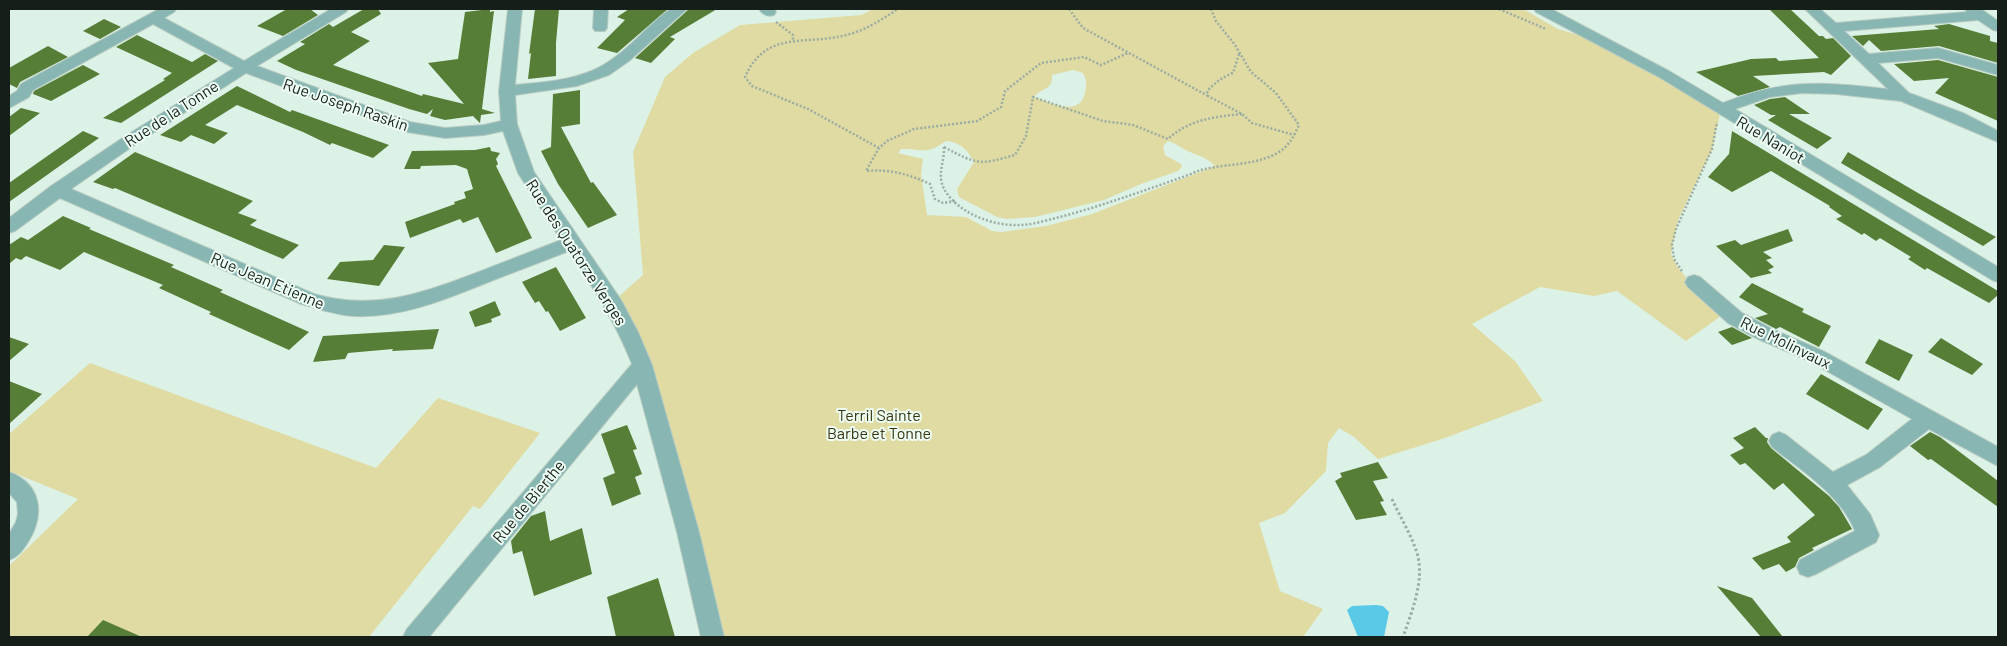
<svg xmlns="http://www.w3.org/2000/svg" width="2007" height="646" font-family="Barlow,sans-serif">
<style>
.green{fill:#dfdba3;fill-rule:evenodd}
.water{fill:#59c9e7}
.building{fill:#577e37}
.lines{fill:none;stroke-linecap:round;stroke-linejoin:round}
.minor-casing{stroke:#b9ccc2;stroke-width:2}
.path-far1{stroke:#9baca3;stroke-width:2.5;stroke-dasharray:2 2;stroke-linecap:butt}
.path{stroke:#9baca3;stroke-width:3;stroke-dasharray:2.5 2.5;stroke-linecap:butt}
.minor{fill:#88b6b3;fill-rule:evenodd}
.labels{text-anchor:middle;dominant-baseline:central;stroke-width:4;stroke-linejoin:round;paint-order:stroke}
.street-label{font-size:16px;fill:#161e1a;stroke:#eefef5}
.park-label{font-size:16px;fill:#38340e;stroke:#eefef5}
</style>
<rect width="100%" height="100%" fill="#ddf2e7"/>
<path class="green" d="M873 9H1523L1558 29 1609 44 1721 109 1712 150 1678 220 1671 254 1677 266 1689 281 1724 314 1686 341 1617 291 1594 296 1540 287 1472 324 1515 361 1543 401 1445 438 1378 459 1354 437 1339 428 1328 443 1326 471 1285 513 1259 523 1280 591 1323 609 1303 637H713L709 617 617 298 643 275 633 152 665 77 693 53 740 25 861 15ZM1073 70 1083 73C1087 81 1087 87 1084 96 1077 117 1048 102 1034 97 1042 87 1053 91 1052 75ZM946 141C960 142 968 150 974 162L957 189 959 197 997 217 1007 219 1035 217 1104 200 1141 184 1178 171 1182 167 1181 164 1165 155 1163 146 1168 141C1178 144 1182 149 1190 152 1199 156 1208 158 1215 166L1092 214 1046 226 1001 232 992 231 966 217 927 215 921 174 923 159 898 153 901 149C923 148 925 156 946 141Z
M90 363 376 468 438 398 540 433 480 509 473 506 369 637H9V566L78 499 9 471V434Z"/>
<path class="water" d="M1376 605 1383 606 1389 612 1384 637H1358L1347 610 1352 606Z"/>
<path class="building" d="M287 9H310L318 15 283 36 257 26Z
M364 9H378L381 14 351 32 370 41 333 65 422 96 423 94 464 104 428 63 458 59 465 12 490 9V12L494 11 482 109 495 113 481 115 480 123 473 116 445 120 430 116 433 109 427 114 409 109 296 70 277 61 305 44 300 42 329 24 333 27Z
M535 9H559L556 43V76L528 79 531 53 529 54Z
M629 9H668L617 53 597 48 625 20 617 17Z
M689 9H717L670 37 675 39 651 63 635 58Z
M1769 9H1790L1819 36H1823L1826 39 1833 38 1851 56 1831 75 1824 72 1753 76 1770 87 1738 96 1696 72 1751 59 1776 58 1779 61 1819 58Z
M104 19 121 27 100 39 83 31Z
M1949 24 1990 36V41L1998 43V63L1939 46 1881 51 1869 40 1863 46 1852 36 1939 29 1934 26Z
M137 35 192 62 205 54 218 61 121 123 103 118 165 80 163 79 172 73 116 47Z
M48 46 68 57 20 82 17 88 9 84V68Z
M1938 60 1998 77V121L1935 93 1949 78 1914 81 1894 64Z
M83 65 100 74 51 101 33 94 34 91Z
M237 86 290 112 292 110 389 145 373 158 332 143 330 145 303 132 237 105 205 125 228 133 214 144 191 135 181 142 160 135Z
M580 90V124L561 127 591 183 593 182 617 215 588 228 558 184 541 151 551 147 553 94Z
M1785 97 1810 114H1789L1832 138 1817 149 1768 120 1776 115H1771L1754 105 1770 99Z
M21 108 40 113 9 136V117Z
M83 131 99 138 9 202V183Z
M1732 131 1998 291V295L1989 303 1927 268 1925 270 1908 259 1911 257 1880 238 1876 241 1864 233 1862 235 1836 219 1842 216 1829 207 1830 206 1771 171 1732 192 1708 177 1729 154Z
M490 147 491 151 500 153 496 159 498 164 496 166 532 238 496 253 478 217 463 223 460 219 410 238 405 222 455 204 454 202 466 198 464 192 473 189 467 169 456 165 421 166 420 169H404L412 151 475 150Z
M135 152 253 201 238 213 257 220 250 225 299 245 283 259 115 188 113 189 93 182Z
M1848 152 1918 193 1996 237 1983 246 1841 163Z
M63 216 91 228 89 229 174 265 171 267 223 290 220 292 309 332 289 350 209 314 211 312 159 288 163 285 84 252 60 270 26 256 21 260 16 258 9 264V245L21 237 28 240Z
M1788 229 1793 241 1763 252 1772 258 1766 260 1774 267 1768 270 1772 273 1751 278 1716 246 1735 240 1741 245Z
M384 245 405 247 379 286 327 279 340 262 373 260Z
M556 267 586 318 560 331 548 311 546 312 539 301 535 303 522 282Z
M1752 283 1804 309 1802 312 1831 326 1819 347 1780 327 1776 329 1755 318 1768 314 1739 297Z
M495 301 501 315 491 319 492 322 475 327 469 312Z
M1732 327 1752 338 1732 345 1718 332Z
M439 329 433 349 392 351 393 349 348 353 345 359 313 362 323 336Z
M9 337 29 344 9 361Z
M1941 338 1983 364 1972 375 1928 352Z
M1879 339 1913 355 1899 381 1865 363Z
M1821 374 1883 409 1868 430 1806 394Z
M9 381 42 394 9 424Z
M627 425 637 449 633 450 642 474 635 477 641 494 612 506 603 478 615 473 601 434Z
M1755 427 1766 438H1768L1767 442 1771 448 1829 496 1839 507 1852 529 1812 548 1814 550 1799 558 1795 567 1786 572 1779 564 1763 570 1752 558 1791 542 1787 537 1815 515 1783 483 1774 490 1745 463 1740 465 1730 455 1744 448 1733 438Z
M1930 432 1940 437 1998 481V507L1931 459 1928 460 1910 446Z
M1378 462 1388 478 1373 481 1384 501 1380 502 1387 515 1356 520 1335 481 1342 477 1340 473Z
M545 511 550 541 582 528 592 574 534 596 522 551 513 554 511 541 531 516Z
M658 578 675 637H616L607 597Z
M1717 586 1752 598 1783 637H1761Z
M103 620 142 637H87Z"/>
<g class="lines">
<g class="minor-casing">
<path id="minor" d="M159 9H176L174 12 164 18 244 61 331 9H348L346 12 257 66 410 122 445 128 484 125 501 121 499 91 508 9H522L515 85C543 82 572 81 598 68 624 55 643 30 666 12L671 9H687L629 61 609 75 577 86 515 95 517 124 534 172 621 300 638 332 652 365 699 532 724 637H701L677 532 637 384 429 637H403L407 629 632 364C615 321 594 289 569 251 541 262 514 272 486 283 444 300 400 318 354 316 336 315 319 309 301 304L60 198 15 231 9 233V218L51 186 124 137 234 68 153 24 33 90 29 97 9 108V96L17 91 21 84ZM246 73 407 132 445 138 484 135 503 131 518 173 561 240C533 251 504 262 476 273 420 294 374 311 314 294L71 189 136 144Z
M594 9H608L607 28 605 31H595L593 28Z
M759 9H774L776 12 774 15C767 17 763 15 759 9Z
M1534 9H1551L1669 71 1723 103C1786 78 1822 82 1888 89L1805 9H1820L1836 23 1967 12 1965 9H1981L1998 21V31L1993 30 1978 20 1844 31 1869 54 1938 48 1998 65V75L1938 58 1878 63 1909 93 1963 113 1998 131V142L1901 101 1836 94 1802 93 1770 97 1735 109 1998 267V282L1992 280 1659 77 1536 12Z
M1694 275 1700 277 1742 313 1772 329 1823 351 1998 447V466L1929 429 1880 467 1847 485 1870 514 1879 535 1876 542 1816 574 1808 577 1800 574 1797 567 1800 560 1855 531C1841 495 1801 470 1772 447L1769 441 1772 435 1779 432 1786 435 1833 472 1866 455 1912 419 1809 361 1758 339 1728 323 1688 287 1685 282 1688 277Z
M9 472C42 484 45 515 28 542 23 550 19 556 9 560V534L16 522 18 514 17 502 9 493Z"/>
</g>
<path class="path-far1" d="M1069 9 1083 28 1208 96
M1499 9 1546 29
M776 22 793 35V41
M1239 54 1233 73C1222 77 1215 83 1207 91L1208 96 1242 114 1252 123 1294 135
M944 147C945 164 934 177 948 195 963 215 995 226 1019 225 1033 225 1047 220 1060 217 1101 206 1140 192 1180 178 1187 176 1194 172 1201 170 1227 163 1256 166 1279 152 1289 146 1294 136 1299 125L1276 93 1251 72 1235 45 1216 21 1211 9
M944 147C978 165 979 165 1015 155L1026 136 1033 97 1103 121 1133 125 1168 139C1190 119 1214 117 1242 114
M879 148 808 109 752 86 745 77C766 29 806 46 846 35 865 31 882 19 898 9
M955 201 943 203 935 199 930 184C909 174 890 169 866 171L879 148 887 141 914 129 977 121 1001 107 1005 91 1041 63 1084 57 1101 65 1128 53
M1682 271 1674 259 1672 245 1676 229 1712 149 1717 122"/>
<path class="path" d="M1392 499C1400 517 1411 534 1417 553 1425 580 1412 611 1403 637"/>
<use href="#minor" class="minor"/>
</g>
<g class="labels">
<g class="street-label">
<text transform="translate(346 104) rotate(19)">Rue Joseph Raskin</text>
<text transform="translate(171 113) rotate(-33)">Rue de la Tonne</text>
<text transform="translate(1771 139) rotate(31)">Rue Naniot</text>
<text transform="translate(577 252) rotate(57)">Rue des Quatorze Verges</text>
<text transform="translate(268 280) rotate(23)">Rue Jean Etienne</text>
<text transform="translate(1786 342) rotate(26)">Rue Molinvaux</text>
<text transform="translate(528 501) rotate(-50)">Rue de Bierthe</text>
</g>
<g class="park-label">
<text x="879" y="414">Terril Sainte<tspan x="879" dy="18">Barbe et Tonne</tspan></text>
</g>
</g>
<rect width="2007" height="646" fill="none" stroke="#161e1a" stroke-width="20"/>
</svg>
